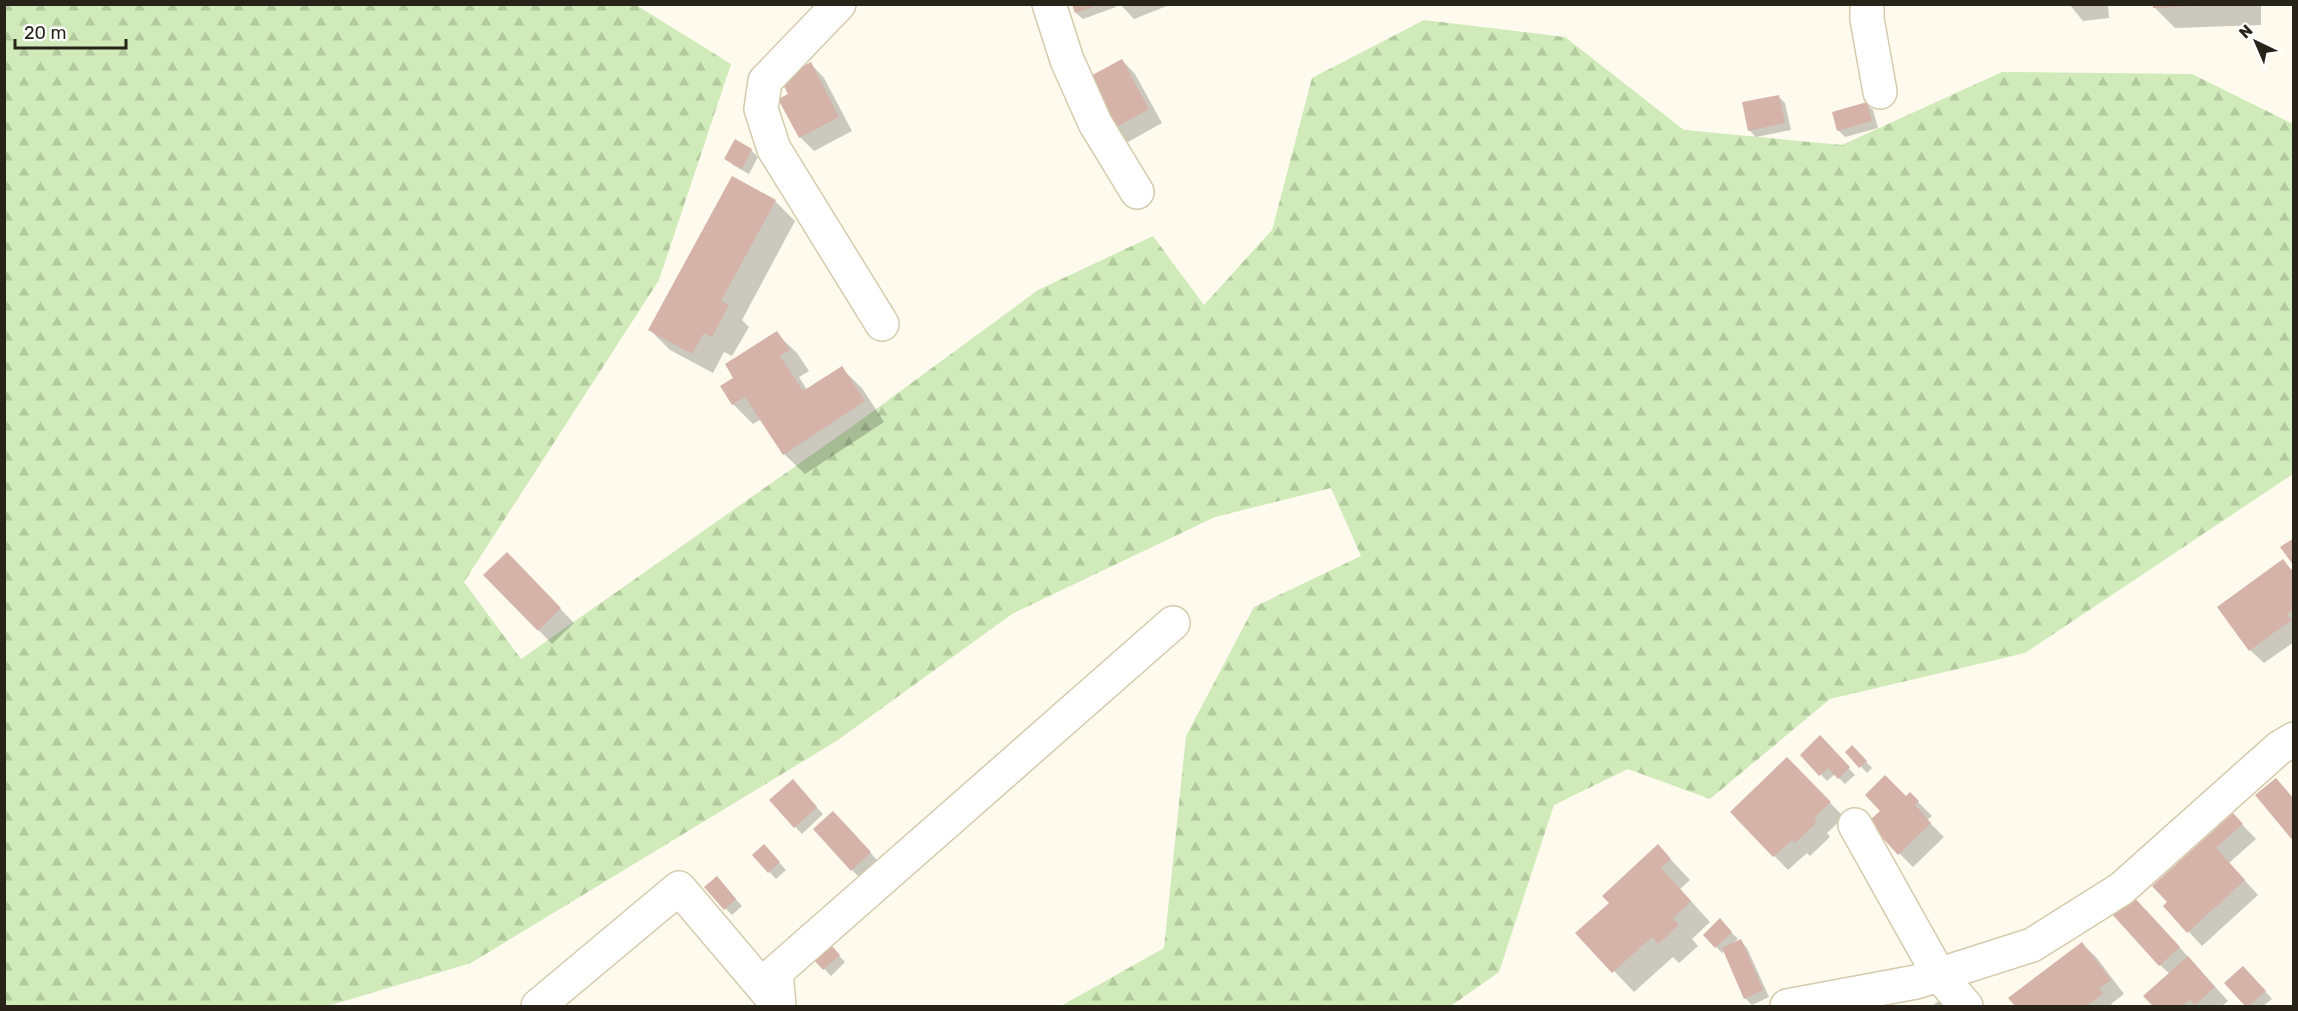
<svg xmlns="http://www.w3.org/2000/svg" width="2298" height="1011" font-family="Rubik,sans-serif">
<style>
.forest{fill:url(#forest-firs)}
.shadow{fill:#0003}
.building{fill:#d6b3a8}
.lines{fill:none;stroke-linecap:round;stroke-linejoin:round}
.minor-casing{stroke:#d5cbac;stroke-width:36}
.minor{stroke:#fff;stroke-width:33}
</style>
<defs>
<pattern id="forest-firs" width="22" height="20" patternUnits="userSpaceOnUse" patternTransform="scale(1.5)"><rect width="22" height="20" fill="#d0ebb9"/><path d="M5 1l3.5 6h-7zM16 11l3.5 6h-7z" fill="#b3c99e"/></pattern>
</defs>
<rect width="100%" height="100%" fill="#fefaee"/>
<path class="forest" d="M5 4 636 5 731 64 659 280 464 582 521 659 857 423 1038 290 1153 236 1204 305 1272 230 1312 78 1424 20 1565 37 1684 130 1842 145 2002 72 2192 74 2293 124V474L2025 653 1830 699 1710 799 1628 769 1554 805 1499 972 1451 1006H1061L1164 948 1186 736 1254 607 1361 556 1331 488 1215 517 1012 614 838 740 471 963 328 1006H5Z"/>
<path class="shadow" d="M1073 4H1115L1116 7 1083 19 1076 13Z
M1120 4H1172L1134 19Z
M2069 4H2108L2109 18 2083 21Z
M2154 4H2261V25L2175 28 2154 7Z
M1122 60 1135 74 1162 123 1128 142 1114 128Z
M811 64 824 78 852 131 814 151 800 137 790 94Z
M1778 96 1785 103 1791 130 1756 137 1749 130Z
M1866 104 1873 110 1878 128 1845 137 1838 130Z
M751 150 758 157 749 174 733 165 726 158Z
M775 201 795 221 742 320 749 327 732 356 724 352 713 373 670 350 650 330Z
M776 333 797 353 809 371 799 377 807 390 841 368 862 388 884 422 805 474 784 454 762 419 753 424 733 404 735 378Z
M507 554 574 623 552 644 486 575Z
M2283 561 2294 572V642L2264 663 2250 650Z
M1820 737 1855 775 1845 784 1835 774 1827 781 1802 755Z
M1852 747 1872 768 1867 773 1847 752Z
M1787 759 1844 817 1827 833 1830 837 1810 856 1807 853 1788 870 1732 812Z
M799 788 823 814 802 834 771 801Z
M1910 794 1932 816 1927 820 1944 837 1913 867 1899 853Z
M2233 815 2256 839 2229 863 2258 895 2202 946 2165 906Z
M847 826 883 867 866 884 852 870Z
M764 846 786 870 776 879 754 855Z
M1658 846 1690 880 1680 889 1710 922 1692 939 1698 946 1679 963 1673 957 1634 992 1578 933 1611 903Z
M723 885 742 906 732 915 725 908Z
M2146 910 2228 1001 2222 1006H2155L2145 996 2170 974 2160 965Z
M1720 921 1738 939 1732 944 1741 941 1747 948 1769 997 1752 1005 1745 998 1725 951 1722 953 1705 935Z
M2082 944 2096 957 2124 994 2111 1004 2114 1006H2017L2010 998Z
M831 947 845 962 831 976 817 961Z
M2250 974 2272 999 2263 1006H2247L2226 983Z
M1940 1000 1947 1006H1932Z"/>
<path class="building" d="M1072 4H1099V5L1075 13Z
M2153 4H2201V6L2153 8Z
M1122 59 1149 109 1113 129 1085 79Z
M811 62 839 117 799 138 778 99 788 94 780 78Z
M1779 95 1785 123 1748 131 1742 102Z
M1867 102 1872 121 1837 131 1832 112Z
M735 139 752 149 742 169 724 159Z
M732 176 776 200 721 301 729 305 712 337 704 333 692 354 648 330Z
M777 331 790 350 780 356 803 391 842 366 865 401 783 455 745 397 732 405 720 386 733 378 725 364Z
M2294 538V566L2280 547Z
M507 552 561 608 538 631 483 575Z
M2283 559 2294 574V609L2287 614 2291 620 2249 651 2217 607Z
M1820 735 1850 767 1838 779 1828 768 1819 776 1800 755Z
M1852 745 1867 761 1859 768 1845 752Z
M1787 757 1831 802 1814 818 1817 822 1795 843 1792 840 1773 857 1730 812Z
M1885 775 1906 796 1910 792 1919 801 1915 805 1931 823 1898 855 1868 822 1880 811 1865 795Z
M2276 778 2294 799V842L2255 795Z
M793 779 817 807 794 828 769 800Z
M833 811 871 852 851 871 813 829Z
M2233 813 2243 824 2216 848 2245 880 2187 933 2163 906 2167 902 2152 886Z
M764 844 780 862 768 873 752 855Z
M1658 844 1671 859 1661 868 1691 901 1673 918 1679 925 1658 944 1652 937 1612 973 1575 933 1609 903 1602 896Z
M717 876 736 899 724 910 704 887Z
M2132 895 2180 947 2159 966 2111 913Z
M1720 918 1732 932 1715 948 1703 935Z
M1741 939 1763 990 1744 999 1722 948Z
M2082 942 2111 980 2099 989 2103 994 2086 1006H2015L2008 998Z
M831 945 840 955 823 970 814 960Z
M2188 956 2215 987 2195 1005 2190 1000 2183 1006H2153L2143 996Z
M2243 966 2266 991 2249 1006H2245L2224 983Z"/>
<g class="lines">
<g class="minor-casing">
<path id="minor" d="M839 4 765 81 761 109 774 149 882 324
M1049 4 1067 60 1095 123 1137 192
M1867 4V19L1880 92
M1855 825 1939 975 1966 1006
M538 1006 679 888 779 1006
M779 1006 776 972 1173 623
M1787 1006 1916 982 2032 945 2121 889 2279 748 2294 739"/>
</g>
<use href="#minor" class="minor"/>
</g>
<rect width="2298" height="1011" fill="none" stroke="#272318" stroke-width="12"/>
<g transform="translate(2256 42) rotate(316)" stroke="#ffffff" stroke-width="4.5" paint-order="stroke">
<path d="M0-4.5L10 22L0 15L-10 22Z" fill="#272318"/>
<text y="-9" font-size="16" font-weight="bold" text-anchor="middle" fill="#272318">N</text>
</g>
<path d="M15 39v9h111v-9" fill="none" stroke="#272318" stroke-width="3"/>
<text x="24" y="39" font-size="18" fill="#272318" stroke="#ffffff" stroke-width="4.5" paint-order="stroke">20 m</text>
</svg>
